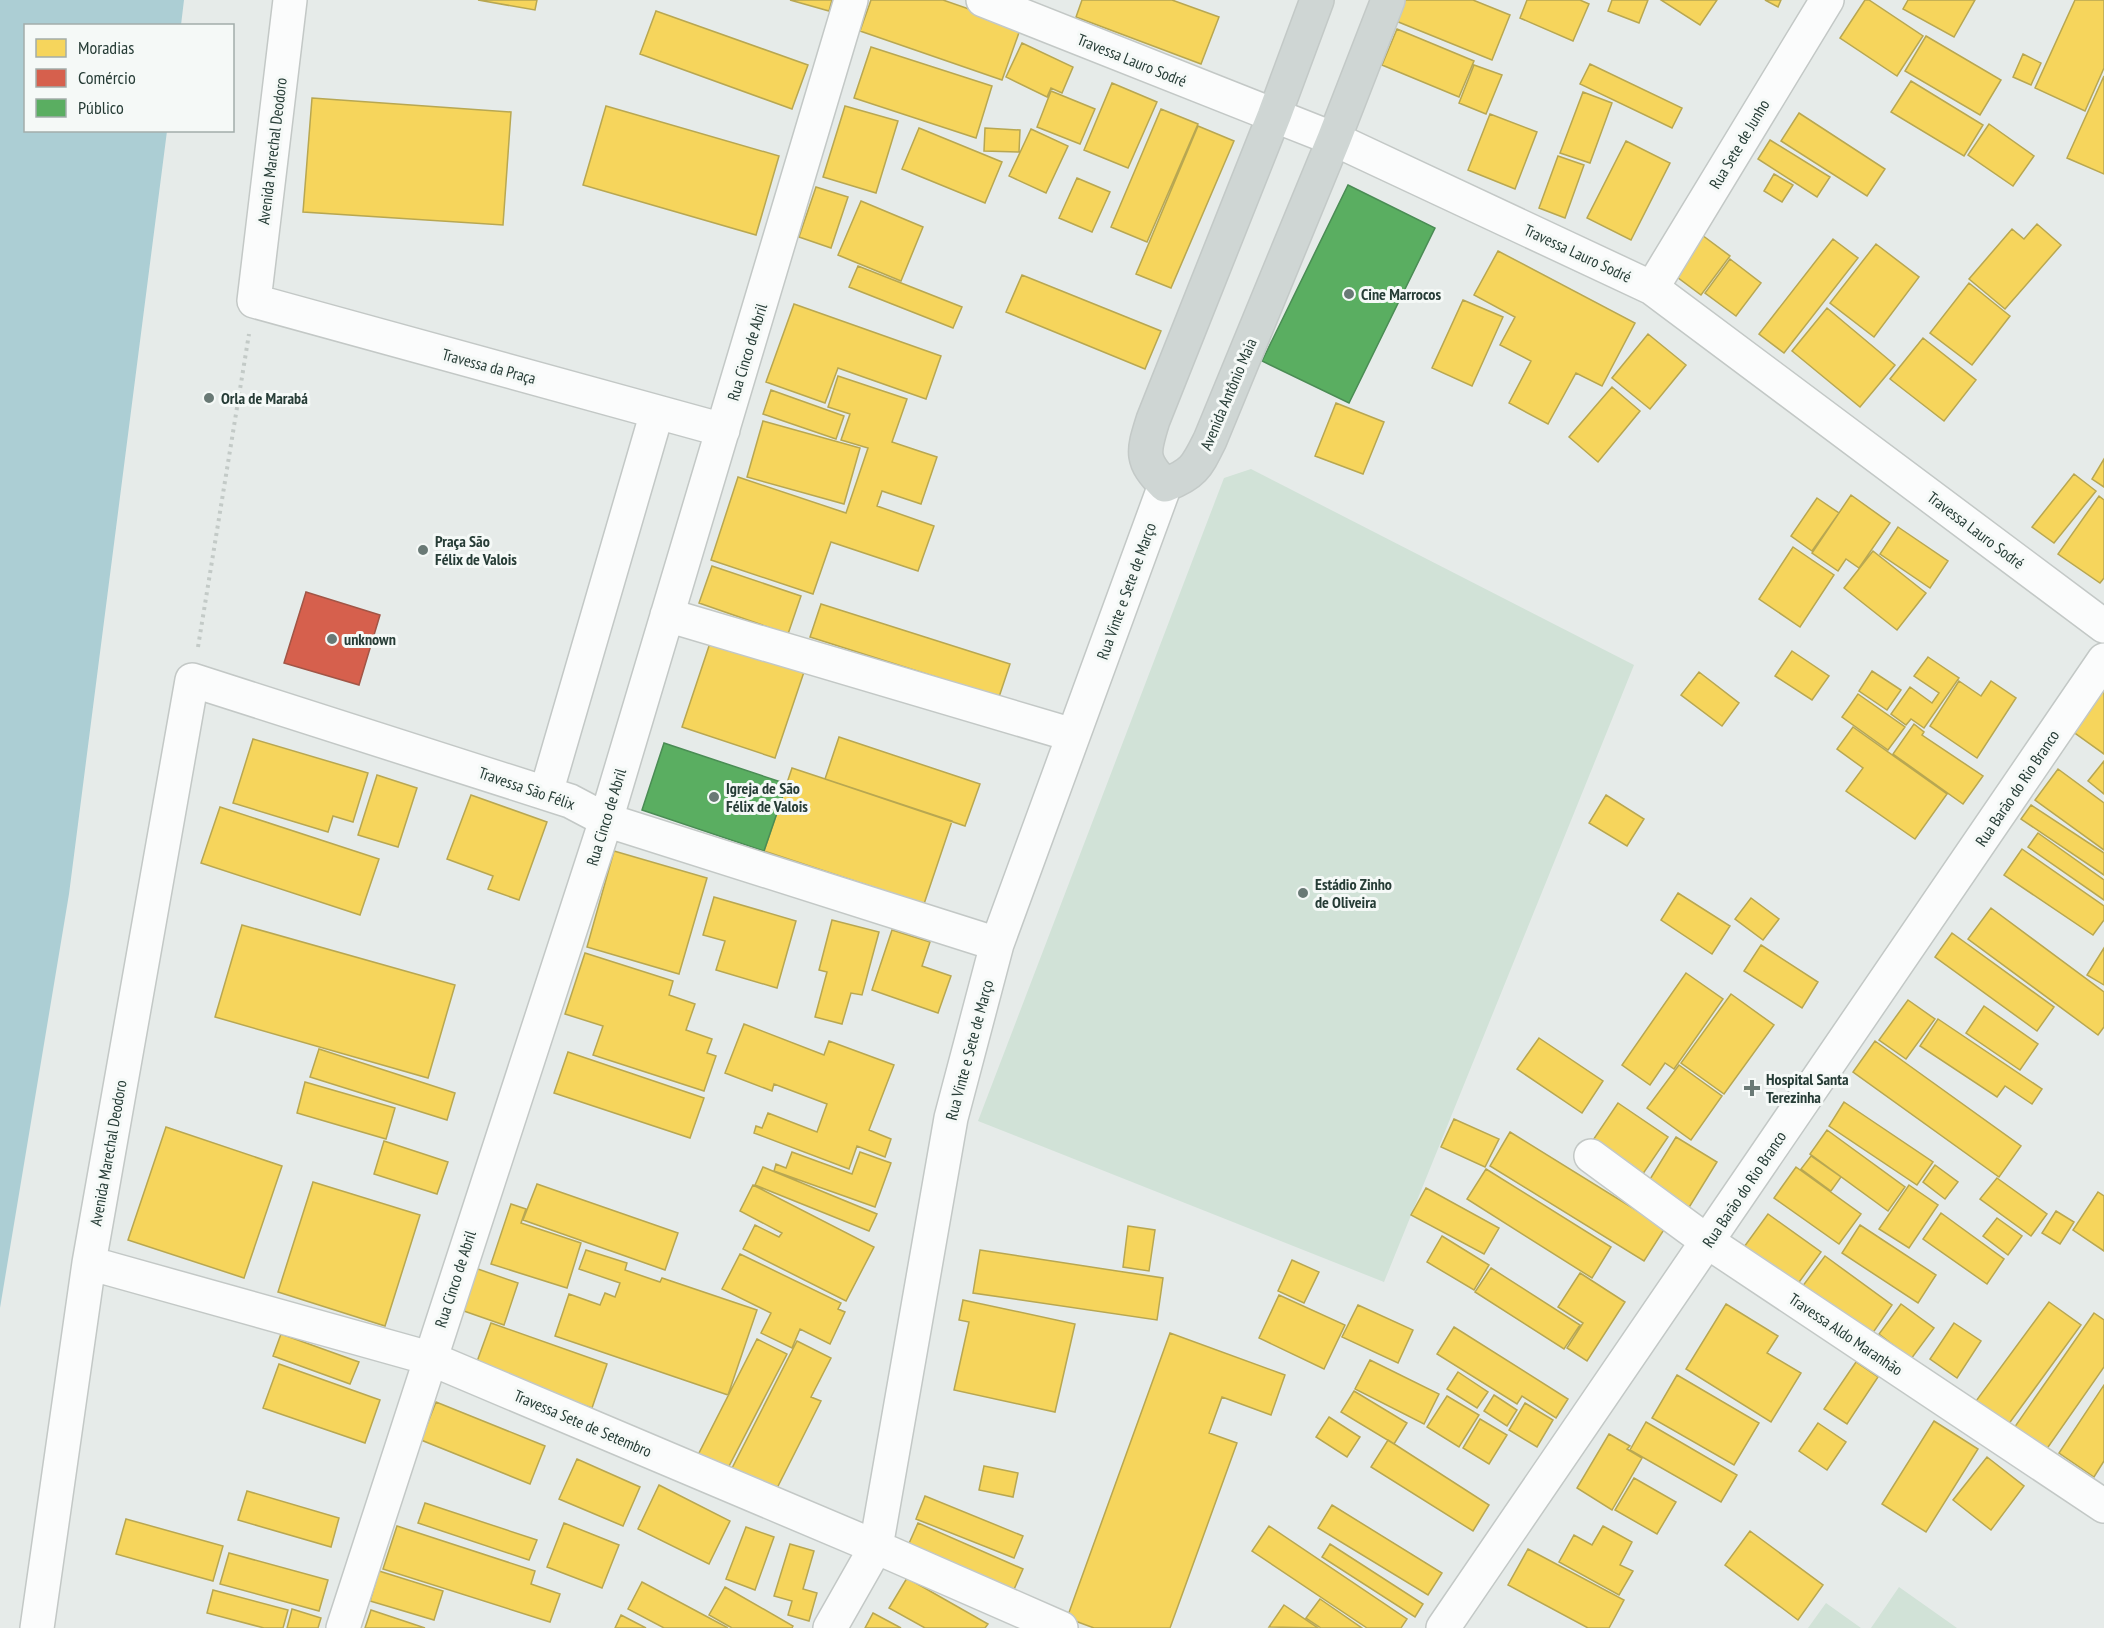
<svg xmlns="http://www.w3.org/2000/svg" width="2104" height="1628" font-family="'PT Sans Narrow',sans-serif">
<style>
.green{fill:#d1e2d7}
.water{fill:#acced4}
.homes{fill:#f6d55c;stroke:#b8a751;stroke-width:1.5}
.shops{fill:#d6604d;stroke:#a15546;stroke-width:1.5}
.public{fill:#5aae61;stroke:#4a8c54;stroke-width:1.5}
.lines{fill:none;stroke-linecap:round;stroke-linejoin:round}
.minor-casing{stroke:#c3c8c6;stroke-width:36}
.major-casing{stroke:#c3c9c7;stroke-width:36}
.path{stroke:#c3cac7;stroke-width:4;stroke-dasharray:3 4.5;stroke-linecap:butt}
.minor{stroke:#fbfcfc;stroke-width:33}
.major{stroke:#cfd6d4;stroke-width:33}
.poi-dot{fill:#697975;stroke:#f5f9f7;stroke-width:2}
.labels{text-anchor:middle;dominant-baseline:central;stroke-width:6;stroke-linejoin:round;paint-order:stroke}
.street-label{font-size:16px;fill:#263c36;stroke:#f5f9f7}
.poi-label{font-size:16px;font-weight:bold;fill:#263c36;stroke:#f5f9f7;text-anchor:start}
</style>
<rect width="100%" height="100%" fill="#e6ebe9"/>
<path class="green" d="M1251 469 1634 665 1384 1282 978 1121 1224 478Z
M1899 1587 1957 1628H1871Z
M1826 1603 1861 1628H1808Z"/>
<path class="water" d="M0 0H184L181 25 26 26V130L167 131 69 894 0 1308Z"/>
<path class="homes" d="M478 0H537L535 10Z
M790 0H832L829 11Z
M871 0H943L1021 27 1002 80 860 31Z
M1082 0H1172L1219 17 1201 64 1076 17Z
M1405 0H1473L1510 15 1492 60 1396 21Z
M1527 0H1580L1589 4 1573 41 1520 18Z
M1612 0H1648L1639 23 1608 11Z
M1661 0H1717L1700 25Z
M1765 0H1781L1778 7Z
M1865 0H1869L1923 36 1897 76 1840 38Z
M1908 0H1975L1954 37 1903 9Z
M2075 0H2104V68L2085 111 2035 88Z
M656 11 808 65 792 109 640 54Z
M1397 29 1474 61 1459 97 1382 65Z
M1926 36 2001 80 1980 115 1905 71Z
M1022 43 1073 67 1062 93 1051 88 1047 97 1006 77Z
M871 47 992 86 976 138 854 98Z
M2023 54 2041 63 2031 85 2013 77Z
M1590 64 1682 108 1672 128 1580 84Z
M1474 65 1502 75 1486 114 1459 103Z
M2104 76V174L2067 158Z
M1911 81 1983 125 1964 156 1891 112Z
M1112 83 1157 102 1128 168 1084 150Z
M1051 91 1095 109 1080 144 1037 127Z
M1583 92 1612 103 1590 163 1560 153Z
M312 98 511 112 503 225 303 212Z
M606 106 779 156 756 235 583 185Z
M845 106 898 121 876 193 823 177Z
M1161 109 1198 124 1147 242 1111 227Z
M1799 113 1885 169 1867 196 1781 141Z
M1490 114 1537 132 1515 189 1468 170Z
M1989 124 2034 156 2013 186 1968 155Z
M1198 126 1234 141 1171 288 1136 274Z
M919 128 1002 162 985 203 902 169Z
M985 128 1020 130 1019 152 984 151Z
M1031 129 1068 146 1046 193 1009 176Z
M1770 140 1830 177 1817 197 1758 159Z
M1626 141 1670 163 1631 240 1587 218Z
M1558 156 1584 165 1565 218 1539 208Z
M1774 174 1793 185 1782 202 1764 191Z
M1077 178 1110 192 1092 232 1059 218Z
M816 187 848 197 831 248 799 237Z
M861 201 923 227 901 281 838 255Z
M2037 224 2061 245 2005 309 1969 279 2012 229 2024 239Z
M1702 235 1730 256 1701 295 1673 274Z
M1833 239 1858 258 1784 353 1759 334Z
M1876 244 1919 277 1874 337 1830 303Z
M1498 251 1635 323 1602 386 1576 373 1548 424 1509 403 1531 361 1500 345 1515 317 1474 295Z
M1730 259 1761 283 1736 316 1705 293Z
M858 266 962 307 953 328 849 287Z
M1022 275 1161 331 1145 369 1006 312Z
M1969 283 2010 316 1972 365 1930 333Z
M1463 300 1503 317 1472 386 1432 368Z
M794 304 941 356 926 399 838 368 825 403 766 382Z
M1827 308 1895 365 1860 407 1792 351Z
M1648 334 1686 365 1650 409 1612 378Z
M1923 338 1976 380 1944 421 1890 379Z
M838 376 907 399 892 442 937 457 921 504 882 491 877 506 934 526 918 571 831 542 813 594 711 560 738 477 846 513 868 448 841 440 850 414 828 407Z
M1612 387 1640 411 1598 462 1569 437Z
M771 390 844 416 836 439 763 414Z
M1336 403 1384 422 1363 474 1315 456Z
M763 421 860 448 844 504 747 477Z
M2104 459V487L2092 479Z
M2074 474 2096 491 2054 543 2032 527Z
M1851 495 1890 523 1859 568 1846 559 1838 571 1812 553Z
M2099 496 2104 500V578L2100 583 2058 554Z
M1817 498 1839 513 1812 551 1791 536Z
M1898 527 1948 561 1930 588 1880 554Z
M1793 547 1834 575 1800 627 1759 599Z
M1873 551 1926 593 1897 630 1844 588Z
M712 566 801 596 788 634 699 603Z
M821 604 1010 664 999 697 810 637Z
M712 637 805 669 775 758 682 727Z
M1792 651 1829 676 1812 700 1775 676Z
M1928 657 1959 678 1924 728 1911 719 1906 725 1891 714 1910 687 1932 703 1939 693 1914 676Z
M1872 671 1901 690 1887 710 1859 691Z
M1699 672 1739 703 1722 726 1681 695Z
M1959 681 1981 696 1991 681 2016 698 1977 758 1930 726Z
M2102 689 2104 690V754L2072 731Z
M1858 694 1905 727 1888 750 1842 717Z
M1914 724 1924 732 1922 735 1983 776 1963 804 1893 754Z
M1853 727 1947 794 1915 839 1846 791 1863 768 1837 749Z
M839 737 980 784 965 826 825 779Z
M253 739 368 773 353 822 333 816 328 832 233 803Z
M2104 761V794L2088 781Z
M792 768 952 821 924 904 764 851Z
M2058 769 2104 803V850L2035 800Z
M377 775 417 788 398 847 358 835Z
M471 795 547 822 519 900 488 889 493 876 447 859Z
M1606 795 1644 819 1627 846 1589 823Z
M2031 805 2104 853V875L2021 819Z
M220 807 379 859 360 915 201 863Z
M2038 833 2104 880V900L2028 847Z
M2022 849 2104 906V920L2093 935 2004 875Z
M614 851 707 878 679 974 587 947Z
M1678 893 1730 926 1712 954 1661 920Z
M714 897 796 921 777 988 716 970 725 941 703 935Z
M1751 898 1779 919 1763 940 1735 919Z
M1991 908 2104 992V1027L2098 1035 1968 939Z
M832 920 879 932 862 995 851 993 842 1024 815 1017 827 972 819 970Z
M242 925 455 985 428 1078 215 1017Z
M892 930 930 942 922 966 951 976 938 1013 872 990Z
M1952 933 2054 1007 2037 1031 1935 957Z
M1761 945 1818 982 1802 1008 1744 971Z
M2104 948V985L2087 975Z
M585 953 673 981 669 995 695 1004 686 1030 712 1039 707 1053 716 1056 704 1091 593 1055 603 1026 565 1014Z
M1686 973 1723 999 1674 1069 1665 1063 1650 1085 1622 1065Z
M1731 994 1774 1025 1724 1094 1681 1063Z
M1908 1000 1935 1019 1906 1059 1879 1040Z
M1984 1006 2038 1044 2020 1070 1966 1033Z
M1938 1019 2042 1089 2032 1104 2005 1086 1997 1097 1920 1046Z
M744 1024 824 1055 829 1041 894 1065 869 1130 891 1139 885 1157 857 1146 849 1169 754 1133 756 1126 762 1128 768 1113 817 1132 827 1104 774 1084 772 1091 725 1073Z
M1539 1038 1603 1081 1582 1113 1517 1069Z
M1875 1041 2021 1146 1999 1177 1853 1072Z
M319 1049 455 1093 447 1120 310 1077Z
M568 1052 704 1098 690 1138 554 1093Z
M1679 1065 1722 1096 1691 1140 1647 1108Z
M305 1082 395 1108 386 1139 297 1113Z
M1844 1102 1933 1162 1917 1185 1829 1126Z
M1618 1103 1668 1137 1636 1184 1587 1149Z
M1454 1119 1499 1139 1485 1167 1441 1147Z
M166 1127 282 1166 244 1278 128 1240Z
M1827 1130 1905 1187 1888 1211 1810 1154Z
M1510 1132 1665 1228 1644 1261 1490 1166Z
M1676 1137 1717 1162 1685 1214 1644 1189Z
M384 1141 448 1162 437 1194 374 1174Z
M792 1152 852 1174 860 1152 891 1163 875 1207 774 1171 776 1164 786 1168Z
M1811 1156 1841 1177 1831 1191 1801 1169Z
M1935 1165 1958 1182 1945 1199 1923 1182Z
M763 1167 877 1214 869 1231 755 1185Z
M1796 1167 1861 1214 1839 1244 1774 1198Z
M1486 1169 1611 1247 1592 1278 1467 1199Z
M1997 1178 2047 1214 2031 1236 1980 1199Z
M313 1182 420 1215 385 1326 278 1292Z
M537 1184 678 1233 665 1270 523 1220Z
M753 1185 874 1247 846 1301 743 1249 755 1225 779 1237 782 1233 740 1211Z
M1909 1185 1938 1205 1909 1248 1879 1229Z
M1426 1188 1499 1228 1484 1254 1411 1215Z
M2098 1192 2104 1196V1251L2073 1230Z
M511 1204 526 1209 521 1223 581 1243 567 1288 491 1264Z
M2056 1211 2074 1222 2060 1244 2042 1233Z
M1941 1213 2004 1259 1987 1284 1923 1239Z
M1768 1214 1821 1252 1797 1285 1744 1247Z
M1997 1218 2022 1236 2008 1255 1983 1236Z
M1860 1225 1936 1275 1918 1303 1842 1253Z
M1128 1226 1155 1230 1149 1271 1123 1267Z
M1442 1236 1489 1265 1474 1290 1427 1262Z
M586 1250 627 1263 625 1270 660 1282 662 1278 757 1310 728 1395 555 1336 569 1294 600 1305 605 1293 615 1297 620 1283 579 1269Z
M980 1250 1163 1278 1157 1320 973 1293Z
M740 1254 841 1303 838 1309 845 1312 830 1344 800 1329 792 1348 761 1333 771 1313 722 1289Z
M1825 1256 1892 1305 1870 1337 1802 1287Z
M1292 1260 1319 1272 1304 1303 1278 1291Z
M475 1268 518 1283 504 1325 461 1310Z
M1491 1268 1580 1325 1564 1349 1475 1292Z
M1580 1273 1625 1302 1587 1361 1567 1348 1583 1323 1558 1307Z
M1279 1295 1345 1325 1324 1369 1259 1338Z
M963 1300 1075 1324 1055 1412 954 1390 969 1322 959 1320Z
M2049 1302 2081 1325 2008 1425 1976 1401Z
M1726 1304 1778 1336 1767 1353 1801 1373 1771 1422 1686 1369Z
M1901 1304 1934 1328 1911 1359 1879 1334Z
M1358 1305 1413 1330 1398 1363 1342 1337Z
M2094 1313 2104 1320V1367L2046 1450 2014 1428Z
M491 1323 607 1364 592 1408 475 1367Z
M1954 1323 1981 1341 1957 1378 1930 1359Z
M1454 1327 1568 1399 1556 1418 1522 1396 1517 1404 1437 1354Z
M1170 1333 1285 1375 1271 1415 1222 1397 1209 1433 1237 1443 1170 1628H1094L1067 1618Z
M281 1334 359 1362 350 1384 273 1356Z
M757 1339 787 1354 726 1472 697 1457Z
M797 1341 831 1358 811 1397 821 1401 772 1498 728 1476Z
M1370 1360 1439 1394 1424 1424 1355 1389Z
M1856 1362 1878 1377 1847 1424 1824 1409Z
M279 1364 380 1400 365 1443 263 1408Z
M1458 1372 1488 1392 1477 1408 1447 1389Z
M1677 1375 1759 1423 1734 1465 1652 1418Z
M2104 1385V1461L2094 1477 2059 1453Z
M1354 1391 1407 1423 1394 1444 1341 1412Z
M1494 1395 1517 1410 1507 1426 1484 1411Z
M1447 1396 1479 1415 1459 1447 1427 1427Z
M436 1402 545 1446 530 1484 421 1440Z
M1525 1403 1553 1420 1537 1447 1509 1430Z
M1329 1417 1360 1437 1347 1457 1316 1437Z
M1480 1419 1507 1435 1489 1464 1463 1448Z
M1934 1421 1978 1449 1926 1532 1882 1504Z
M1646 1422 1737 1475 1721 1502 1630 1450Z
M1818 1423 1846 1442 1827 1470 1799 1451Z
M1609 1434 1630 1446 1627 1449 1642 1458 1612 1510 1577 1488Z
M1388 1440 1489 1505 1473 1531 1371 1467Z
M1987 1457 2024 1486 1991 1530 1953 1500Z
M577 1459 640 1487 623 1526 559 1499Z
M984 1466 1018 1473 1013 1497 979 1490Z
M1634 1478 1676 1502 1657 1534 1615 1510Z
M659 1485 730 1521 709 1564 638 1529Z
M247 1491 339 1518 331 1547 238 1520Z
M925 1496 1023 1536 1014 1558 916 1519Z
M425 1503 537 1540 529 1560 418 1523Z
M1332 1505 1442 1573 1428 1595 1318 1528Z
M126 1519 223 1546 213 1581 116 1554Z
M564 1523 619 1545 602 1588 547 1567Z
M918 1523 1023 1569 1012 1594 907 1548Z
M397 1526 535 1571 531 1584 560 1594 550 1622 383 1569Z
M1269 1526 1407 1619 1401 1628H1367L1252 1551Z
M1603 1526 1632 1542 1620 1565 1633 1571 1619 1595 1559 1562 1574 1535 1592 1545Z
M746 1527 774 1537 755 1590 726 1579Z
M1750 1531 1823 1585 1798 1620 1725 1565Z
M790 1544 814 1551 803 1589 817 1593 809 1621 788 1615 792 1601 774 1596Z
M1330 1544 1423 1604 1415 1617 1322 1557Z
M1528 1549 1624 1600 1609 1628H1588L1508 1585Z
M229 1553 328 1580 319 1611 220 1584Z
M379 1571 443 1591 434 1620 370 1601Z
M907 1578 988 1624 985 1628H925L889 1608Z
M642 1582 728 1628H664L628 1609Z
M725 1587 793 1626 792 1628H732L709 1615Z
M213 1590 288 1610 283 1628H264L207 1613Z
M1320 1599 1362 1628H1321L1306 1618Z
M1284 1605 1318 1628 1269 1627Z
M292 1609 321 1618 318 1628H287Z
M371 1610 425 1628H365Z
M873 1613 901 1628H865Z
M621 1615 646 1628H615Z"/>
<path class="shops" d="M306 592 380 615 359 685 284 663Z"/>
<path class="public" d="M1348 185 1435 228 1349 403 1262 361Z
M664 743 787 784 764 851 642 810Z"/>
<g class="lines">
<g class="minor-casing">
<path id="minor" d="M290 0 254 301 723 430
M983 0 1334 139 1652 288 2104 626
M1652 288 1827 0
M667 615 1073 735
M546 793 657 412
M1591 1156 1708 1242 2104 1506
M89 1263 429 1358 876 1547 1061 1628
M37 1628 89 1263 192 680 570 801 606 820 997 944
M343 1628 606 820 851 0
M830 1628 876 1547 951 1118 997 944 1165 485
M1443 1628 2104 660"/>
</g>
<g class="major-casing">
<path id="major" d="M1317 0 1274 116 1153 420C1143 452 1140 460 1165 485 1194 474 1197 466 1210 440L1334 139 1388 0"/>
</g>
<path class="path" d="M198 647 249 334"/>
<use href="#minor" class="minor"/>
<use href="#major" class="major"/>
</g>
<g class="poi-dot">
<circle cx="1349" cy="294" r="6"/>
<circle cx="209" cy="398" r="6"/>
<circle cx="423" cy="550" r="6"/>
<circle cx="332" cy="639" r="6"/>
<circle cx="714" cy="797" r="6"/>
<circle cx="1303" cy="893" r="6"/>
<path d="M1749 1079h6v6h6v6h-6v6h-6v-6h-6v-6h6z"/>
</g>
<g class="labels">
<g class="street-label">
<text transform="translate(1132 60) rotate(22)">Travessa Lauro Sodré</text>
<text transform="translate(1739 144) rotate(-59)">Rua Sete de Junho</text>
<text transform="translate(272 151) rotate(-83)">Avenida Marechal Deodoro</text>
<text transform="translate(1578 253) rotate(25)">Travessa Lauro Sodré</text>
<text transform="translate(747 352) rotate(-73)">Rua Cinco de Abril</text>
<text transform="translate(489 366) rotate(15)">Travessa da Praça</text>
<text transform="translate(1228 394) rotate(-67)">Avenida Antônio Maia</text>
<text transform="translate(1976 530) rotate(37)">Travessa Lauro Sodré</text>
<text transform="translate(1126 591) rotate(-70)">Rua Vinte e Sete de Março</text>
<text transform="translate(527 788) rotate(19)">Travessa São Félix</text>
<text transform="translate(2017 788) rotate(-56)">Rua Barão do Rio Branco</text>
<text transform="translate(606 817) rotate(-73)">Rua Cinco de Abril</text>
<text transform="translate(969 1050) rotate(-75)">Rua Vinte e Sete de Março</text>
<text transform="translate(108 1153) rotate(-80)">Avenida Marechal Deodoro</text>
<text transform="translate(1744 1189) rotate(-56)">Rua Barão do Rio Branco</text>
<text transform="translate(455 1279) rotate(-72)">Rua Cinco de Abril</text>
<text transform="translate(1846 1334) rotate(34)">Travessa Aldo Maranhão</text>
<text transform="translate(583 1423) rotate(23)">Travessa Sete de Setembro</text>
</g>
<g class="poi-label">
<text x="1361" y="294">Cine Marrocos</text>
<text x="221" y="398">Orla de Marabá</text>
<text x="435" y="541">Praça São<tspan x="435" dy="18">Félix de Valois</tspan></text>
<text x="344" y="639">unknown</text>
<text x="726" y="788">Igreja de São<tspan x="726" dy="18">Félix de Valois</tspan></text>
<text x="1315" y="884">Estádio Zinho<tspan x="1315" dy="18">de Oliveira</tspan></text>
<text x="1766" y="1079">Hospital Santa<tspan x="1766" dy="18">Terezinha</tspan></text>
</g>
</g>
<rect x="24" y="24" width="210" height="108" fill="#f5f9f7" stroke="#a2adaa" stroke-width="1.5"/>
<rect x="36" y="39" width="30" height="18" fill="#f6d55c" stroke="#a2adaa" stroke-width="1.5"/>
<text x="78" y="54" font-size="18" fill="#263c36">Moradias</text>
<rect x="36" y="69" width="30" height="18" fill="#d6604d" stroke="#a2adaa" stroke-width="1.5"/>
<text x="78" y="84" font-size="18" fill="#263c36">Comércio</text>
<rect x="36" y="99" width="30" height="18" fill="#5aae61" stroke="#a2adaa" stroke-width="1.5"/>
<text x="78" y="114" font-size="18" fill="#263c36">Público</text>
</svg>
